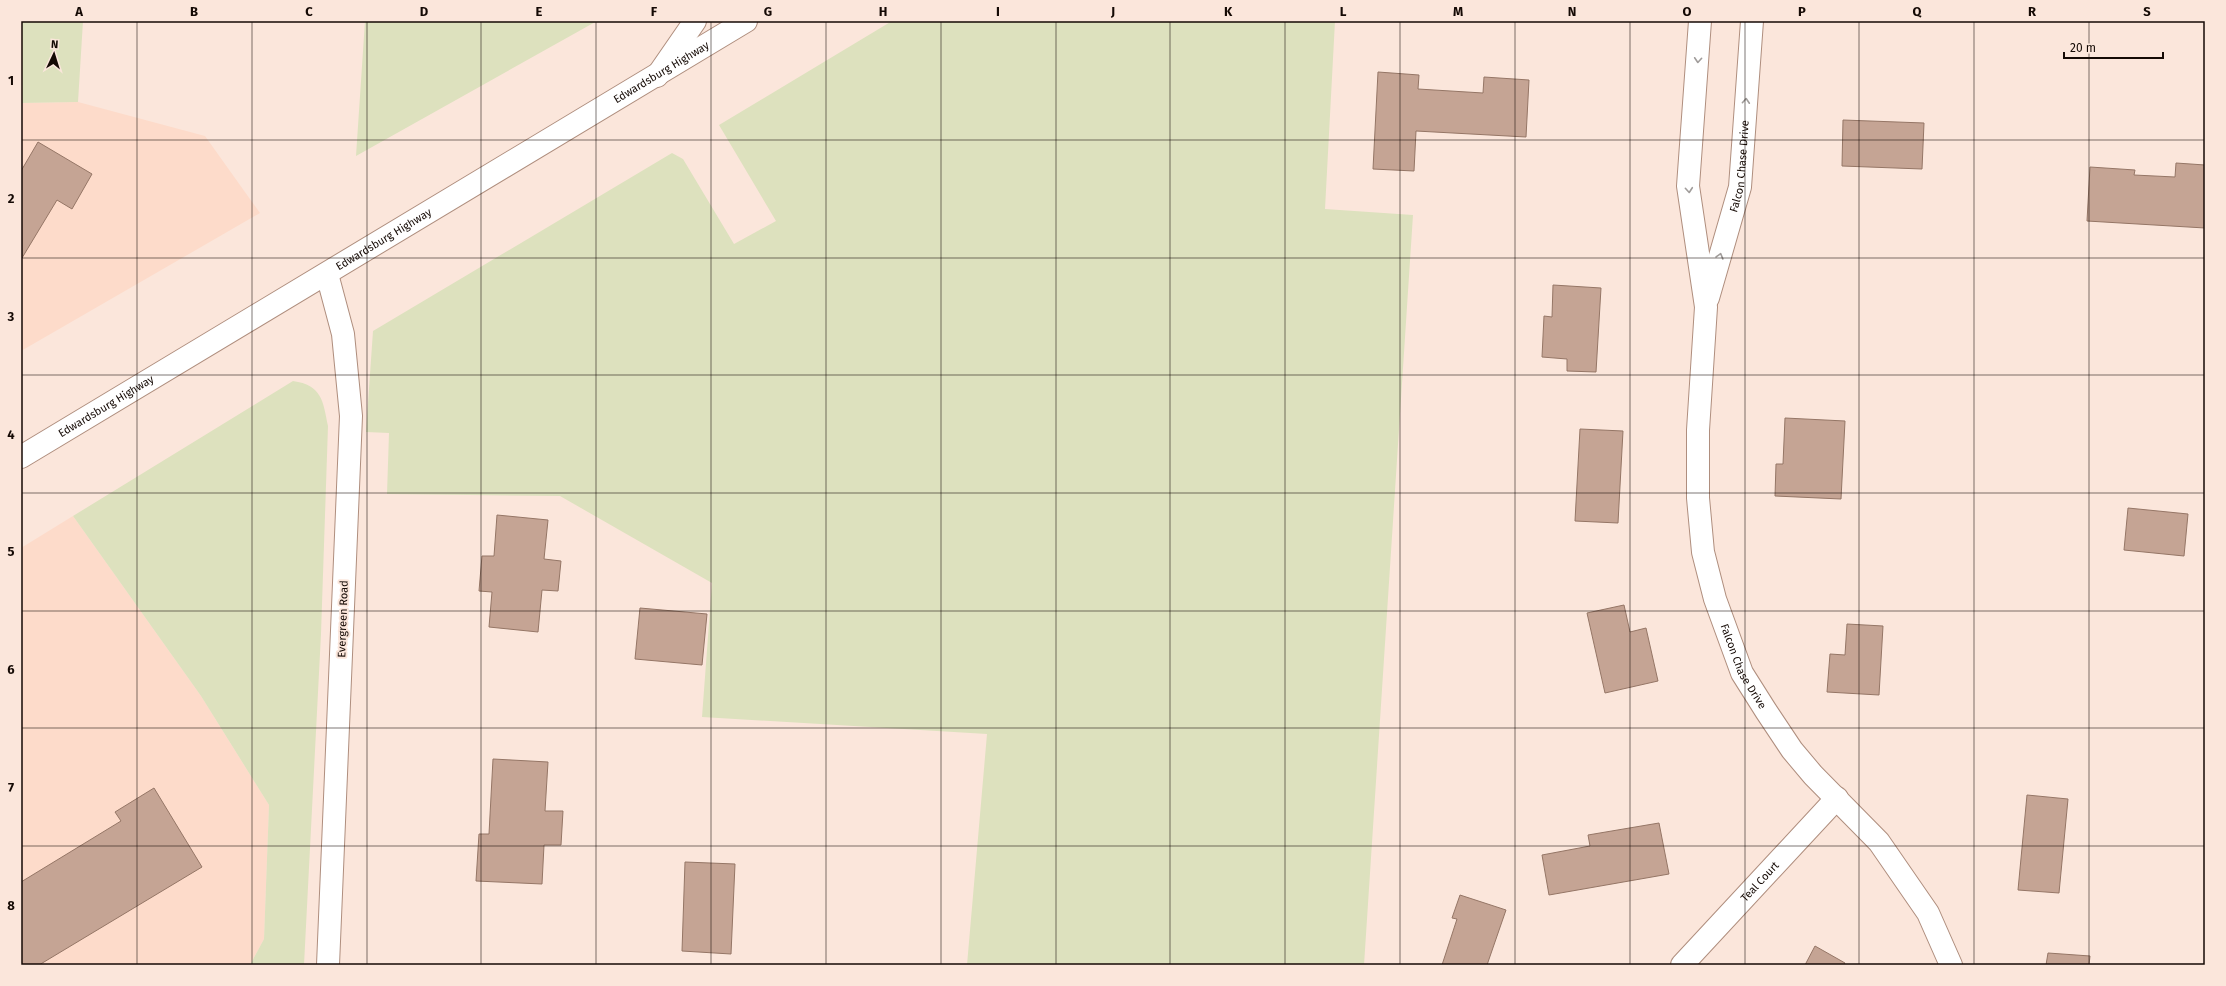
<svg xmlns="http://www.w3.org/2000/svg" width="2226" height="986" font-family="'Fira Sans',sans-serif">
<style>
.built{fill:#fddbca}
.green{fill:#dde1be}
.building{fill:#c5a494;stroke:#957666}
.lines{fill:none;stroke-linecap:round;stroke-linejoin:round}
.minor-casing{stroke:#af8e7e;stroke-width:24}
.secondary-casing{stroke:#af8e7e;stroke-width:24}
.primary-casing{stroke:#af8e7e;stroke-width:24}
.minor{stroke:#fff;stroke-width:22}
.secondary{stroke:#fff;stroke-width:22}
.primary{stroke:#fff;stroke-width:22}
.oneway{stroke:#a19d9b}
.grid{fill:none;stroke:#140904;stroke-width:1;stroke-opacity:0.55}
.labels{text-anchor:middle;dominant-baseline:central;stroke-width:4;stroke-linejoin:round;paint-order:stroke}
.street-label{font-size:11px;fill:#140904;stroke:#fbe6db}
.neatline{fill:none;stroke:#140904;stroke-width:1.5}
.grid-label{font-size:13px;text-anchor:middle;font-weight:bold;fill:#140904}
</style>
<rect width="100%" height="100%" fill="#fbe6db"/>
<path class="built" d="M78 102 205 136 260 213 21 351V103Z
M73 516 201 696 269 805 264 939 250 965H21V548Z"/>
<path class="green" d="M21 21H83L78 102 21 103Z
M365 21H597L356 156Z
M892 21H1335L1325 209 1413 215 1364 965H967L987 734 702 717 712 583 560 496 387 494 389 433 366 432 373 331 672 153 683 159 734 244 776 221 719 125Z
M293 381C322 385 323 401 328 426L321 634 304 965H250L264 939 269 805 201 696 73 516Z"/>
<path class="building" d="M1378 72 1419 75 1418 89 1483 93 1484 77 1529 80 1526 137 1416 131 1414 171 1373 169Z
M1843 120 1924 123 1922 169 1842 166Z
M38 142 92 174 72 209 57 200 22 258 21 171Z
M2176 163 2205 165V228L2087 221 2090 167 2135 170 2134 175 2175 177Z
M1553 285 1601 288 1596 372 1567 371V359L1542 357 1544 316 1552 317Z
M1785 418 1845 421 1841 499 1775 496 1776 464H1783Z
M1580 429 1623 431 1618 523 1575 521Z
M2128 508 2188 514 2184 556 2124 550Z
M497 515 548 520 544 559 561 561 558 591 542 590 538 632 489 627 492 592 479 591 482 556H494Z
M1624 605 1630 632 1646 628 1658 681 1605 693 1587 613Z
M640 608 707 614 702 665 635 659Z
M1847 624 1883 626 1879 695 1827 692 1830 654 1845 655Z
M493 759 548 762 545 811H563L561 845H544L542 884 476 881 479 834H489Z
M154 788 202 867 39 965H21V882L121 821 115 812Z
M2027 795 2068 799 2059 893 2018 890Z
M1659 823 1669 874 1549 895 1542 855 1590 846 1588 835Z
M685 862 735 864 731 954 682 951Z
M1460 895 1506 910 1487 965H1442L1457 919 1452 918Z
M1815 946 1845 963 1844 965H1805Z
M2048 953 2090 956 2089 965H2046Z"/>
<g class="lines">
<g class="minor-casing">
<g id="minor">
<path id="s1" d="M1700 21 1688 186 1706 307 1698 430V498L1703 552 1715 599 1742 673 1766 711 1792 750 1813 775 1879 842 1928 913 1951 965"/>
<path d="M327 274 343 334 351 416 328 965"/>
<path id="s2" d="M1708 298 1740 187 1752 21"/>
<path id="s3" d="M1682 965 1837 798"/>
</g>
</g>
<g class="secondary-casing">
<path id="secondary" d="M657 76 695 21"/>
</g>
<g class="primary-casing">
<g id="primary">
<path id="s4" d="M21 457 746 21"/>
</g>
</g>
<use href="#minor" class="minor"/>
<use href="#secondary" class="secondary"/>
<use href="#primary" class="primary"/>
</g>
<defs><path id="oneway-chevron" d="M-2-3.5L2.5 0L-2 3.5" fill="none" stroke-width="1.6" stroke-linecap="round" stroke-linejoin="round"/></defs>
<g class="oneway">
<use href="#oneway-chevron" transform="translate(1698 60) rotate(94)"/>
<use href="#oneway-chevron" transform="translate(1746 101) rotate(-86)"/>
<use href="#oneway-chevron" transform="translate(1689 190) rotate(85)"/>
<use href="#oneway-chevron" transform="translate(1720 256) rotate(-74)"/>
</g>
<path class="grid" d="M137 21V965M252 21V965M367 21V965M481 21V965M596 21V965M711 21V965M826 21V965M941 21V965M1056 21V965M1170 21V965M1285 21V965M1400 21V965M1515 21V965M1630 21V965M1745 21V965M1859 21V965M1974 21V965M2089 21V965M21 140H2205M21 258H2205M21 375H2205M21 493H2205M21 611H2205M21 728H2205M21 846H2205"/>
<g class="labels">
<g class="street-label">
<text stroke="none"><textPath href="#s4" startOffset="747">Edwardsburg Highway</textPath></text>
<text stroke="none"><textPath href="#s2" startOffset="136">Falcon Chase Drive</textPath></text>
<text stroke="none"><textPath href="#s4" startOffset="423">Edwardsburg Highway</textPath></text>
<text stroke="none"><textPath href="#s4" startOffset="99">Edwardsburg Highway</textPath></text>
<text transform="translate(343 619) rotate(-88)">Evergreen Road</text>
<text stroke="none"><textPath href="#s1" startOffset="655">Falcon Chase Drive</textPath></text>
<text stroke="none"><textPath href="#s3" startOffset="114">Teal Court</textPath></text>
</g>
</g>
<rect width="2226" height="986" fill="none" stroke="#fbe6db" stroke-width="44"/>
<g transform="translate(54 54) rotate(4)" stroke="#fbe6db" stroke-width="3" paint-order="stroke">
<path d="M0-3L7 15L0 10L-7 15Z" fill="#140904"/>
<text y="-6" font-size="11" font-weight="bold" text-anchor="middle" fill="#140904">N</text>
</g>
<path d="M2064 52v6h99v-6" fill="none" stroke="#140904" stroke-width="2"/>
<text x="2070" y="52" font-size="12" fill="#140904" stroke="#fbe6db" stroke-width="3" paint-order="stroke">20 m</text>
<rect x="22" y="22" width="2182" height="942" class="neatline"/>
<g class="grid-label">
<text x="79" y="16">A</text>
<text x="194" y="16">B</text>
<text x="309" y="16">C</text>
<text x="424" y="16">D</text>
<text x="539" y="16">E</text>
<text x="654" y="16">F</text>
<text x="768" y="16">G</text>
<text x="883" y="16">H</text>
<text x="998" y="16">I</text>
<text x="1113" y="16">J</text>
<text x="1228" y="16">K</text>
<text x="1343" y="16">L</text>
<text x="1458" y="16">M</text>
<text x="1572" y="16">N</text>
<text x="1687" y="16">O</text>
<text x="1802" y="16">P</text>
<text x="1917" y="16">Q</text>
<text x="2032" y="16">R</text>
<text x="2147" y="16">S</text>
<text x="11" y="85">1</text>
<text x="11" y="203">2</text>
<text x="11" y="321">3</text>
<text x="11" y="439">4</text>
<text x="11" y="556">5</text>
<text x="11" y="674">6</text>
<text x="11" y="792">7</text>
<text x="11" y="910">8</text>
</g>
</svg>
